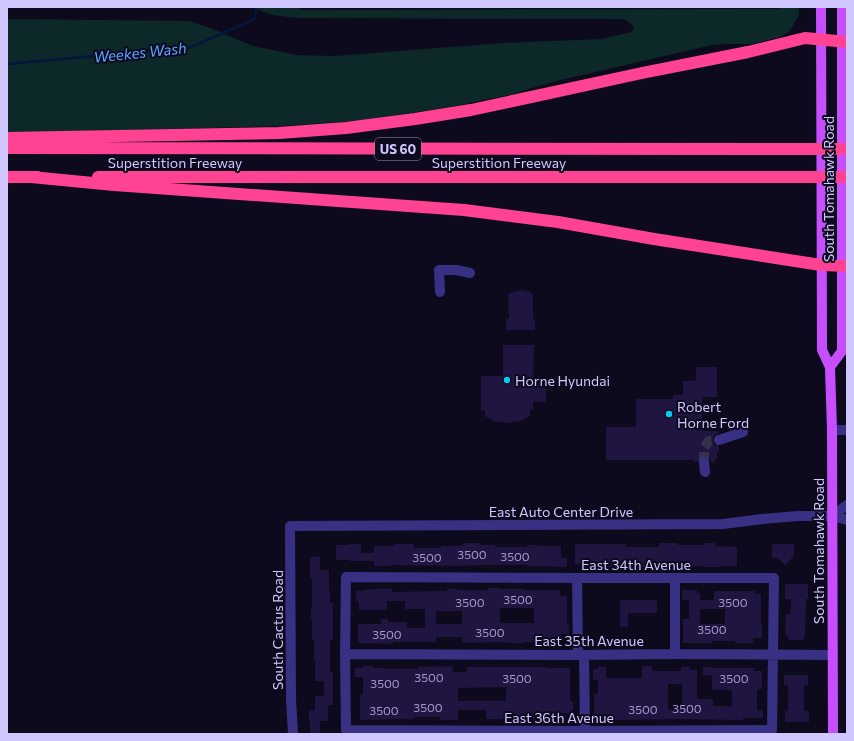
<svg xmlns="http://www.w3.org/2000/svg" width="854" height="741" font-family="Commissioner,sans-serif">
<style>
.green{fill:#0c2828}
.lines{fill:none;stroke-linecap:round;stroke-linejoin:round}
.stream{stroke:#04163c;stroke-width:2.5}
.building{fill:#201441;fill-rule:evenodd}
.minor-tunnel{stroke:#35304b;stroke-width:10;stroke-dasharray:10 5;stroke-linecap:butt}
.minor{stroke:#383082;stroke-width:10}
.major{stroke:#c74eff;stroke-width:10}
.highway{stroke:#ff4292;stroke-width:12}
.highway-bridge{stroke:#ff4292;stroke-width:12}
.poi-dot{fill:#00ccf2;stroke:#0e0a1e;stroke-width:1.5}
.labels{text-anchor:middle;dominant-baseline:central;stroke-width:4;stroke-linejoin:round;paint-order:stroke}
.number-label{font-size:12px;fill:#a49ad0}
.shield{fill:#0e0a1e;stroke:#968ebc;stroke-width:1}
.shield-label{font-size:13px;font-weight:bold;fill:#d0c7ff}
.street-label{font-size:14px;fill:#d0c7ff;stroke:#0e0a1e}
.poi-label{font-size:14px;fill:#d0c7ff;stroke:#0e0a1e;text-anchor:start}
.water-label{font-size:15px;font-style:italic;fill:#55a6ff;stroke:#0e0a1e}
</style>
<rect width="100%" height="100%" fill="#0e0a1e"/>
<path class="green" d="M252 7H300V10L777 9 784 7H799V15L789 32 780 37 752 44H730L712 45 565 79 535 87 514 94 450 107 410 113 362 120 326 123 281 126 7 133V19L190 21 213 29 253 46 297 55 334 56 502 43 601 39 632 32 634 28 630 23 623 19 296 18 272 15Z"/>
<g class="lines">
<path class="stream" d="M7 64 191 47 255 19 256 7"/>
</g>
<path class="building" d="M521 290 530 292 533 295V319H535V330H506V319H509L508 294 512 292Z
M503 345H534L533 384H546V402H533V410H530V416L520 421 507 423 494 421 485 416V410H481V376H503Z
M696 367H717V397H702V431H719V433L714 435 713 439 714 445 719 446V452H717V459H715V462H711L709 458 704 456 700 457 698 462H694V460H606V427H636V399H673V395H683V381H696Z
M463 543H480V545H495V547H527V545H537V546H561V558H567V567L527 566V565H480L458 566 391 565V566H374V561H350V560H336V545H350V544H361V553H374V546H395V544H414V548H441V546H463Z
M659 543H678V545H704V543H715V546L737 547V566H720V567H704V566L594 567V564H575V544H626V547H659Z
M772 544H794V556L785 565 778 558H772Z
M310 557H320V570H329V591H330V603H333V640H330V672H333V705H328V721H320V734H310V721H309V710H315V696H324V681H315V660H314V640H312V619H311V609H312V578H310Z
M785 584H808V599H806L805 635H804V640H788V635H785L786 614H791V599H785Z
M488 588H500V589H523V590H560V596H567V625H569V634H560V642H524V643H506V642L462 643V637H436V642H393V644L358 643V624H381V619H388V622H407V628H425V609H405V601H387V610H359V601H356V591H363V590L375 589H392V592L440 591H447V589H458V590H488ZM500 608H534V623H500ZM436 611H462V624H436Z
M682 590H697V593H700V600H714V591H755V594H761V625H762V638H753V643H735V641H712V643H683V619H689V600H682ZM700 609H725V624H700Z
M620 600H657V613H628V627H620Z
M363 666H373V668H384V669H418V667L453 666V672H467V667H546V668H570V701H573V713H559V720L486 719V710H458V720H440V717H414V719L360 720V695H363V677H355V668H363ZM506 687V701H458V688Z
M642 666H652V671H681V667H690V670H697V699H713V706H732V690H712V675H703V667H712V668H754V671H762V689H757V710H763V718H743V720L678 719 616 720H605V717H594V694H598V680H593V669H598V667H606V678H642ZM668 684H682V710H668Z
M784 675H808V685H804V711H809V722H785V711H788V685H784Z"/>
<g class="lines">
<path class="minor-tunnel" d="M704 462V448L709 441 719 440"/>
<path class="minor" d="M440 292 439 270H456L470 273
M832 430H847
M719 440 743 432
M704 462 705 472
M832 516 847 505
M346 577 577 578H774L772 730 585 731 346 730 345 654Z
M577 578 578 655
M675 578V654
M345 654 578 655 675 654 833 655
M584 655 585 731
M293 734 291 699 290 526 723 524 762 519 798 516H832L847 520"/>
<path class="major" d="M821 7 822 350 830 367 832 430 833 734
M830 367 842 351V7"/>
<path class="highway" d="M7 138 279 133 346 128 415 119 471 110 642 73 748 52 805 38 847 42
M7 148 789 149
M7 177H38
M31 177 114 185 464 210 558 222 654 239 821 265 847 266
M98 177H788"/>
<path class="highway-bridge" d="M789 149H847
M788 177H847"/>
</g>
<g class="poi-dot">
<circle cx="507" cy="380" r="4"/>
<circle cx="669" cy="414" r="4"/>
</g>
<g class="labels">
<g class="number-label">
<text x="472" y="554">3500</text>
<text x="515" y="556">3500</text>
<text x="427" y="557">3500</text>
<text x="518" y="599">3500</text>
<text x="470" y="602">3500</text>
<text x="733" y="602">3500</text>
<text x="712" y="629">3500</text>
<text x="490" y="632">3500</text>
<text x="387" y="634">3500</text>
<text x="429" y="677">3500</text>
<text x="517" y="678">3500</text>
<text x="734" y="678">3500</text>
<text x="385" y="683">3500</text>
<text x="428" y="707">3500</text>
<text x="687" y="708">3500</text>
<text x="643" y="709">3500</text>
<text x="384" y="710">3500</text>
</g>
<rect class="shield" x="375" y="138" width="46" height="22" rx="3"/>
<g class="shield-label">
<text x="398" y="149">US 60</text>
</g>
<g class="street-label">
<text x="175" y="162">Superstition Freeway</text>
<text x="499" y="162">Superstition Freeway</text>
<text transform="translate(828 189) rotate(-90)">South Tomahawk Road</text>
<text x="561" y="511">East Auto Center Drive</text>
<text transform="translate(818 551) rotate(-90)">South Tomahawk Road</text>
<text x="636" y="564">East 34th Avenue</text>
<text transform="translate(277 630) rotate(-90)">South Cactus Road</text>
<text x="589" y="640">East 35th Avenue</text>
<text x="559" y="717">East 36th Avenue</text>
</g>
<g class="poi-label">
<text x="515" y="380">Horne Hyundai</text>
<text x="677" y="406">Robert<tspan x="677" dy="16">Horne Ford</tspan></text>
</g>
<g class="water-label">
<text transform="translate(140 52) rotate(-6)">Weekes Wash</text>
</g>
</g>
<rect width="854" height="741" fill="none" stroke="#d0c7ff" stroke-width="16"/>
</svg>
